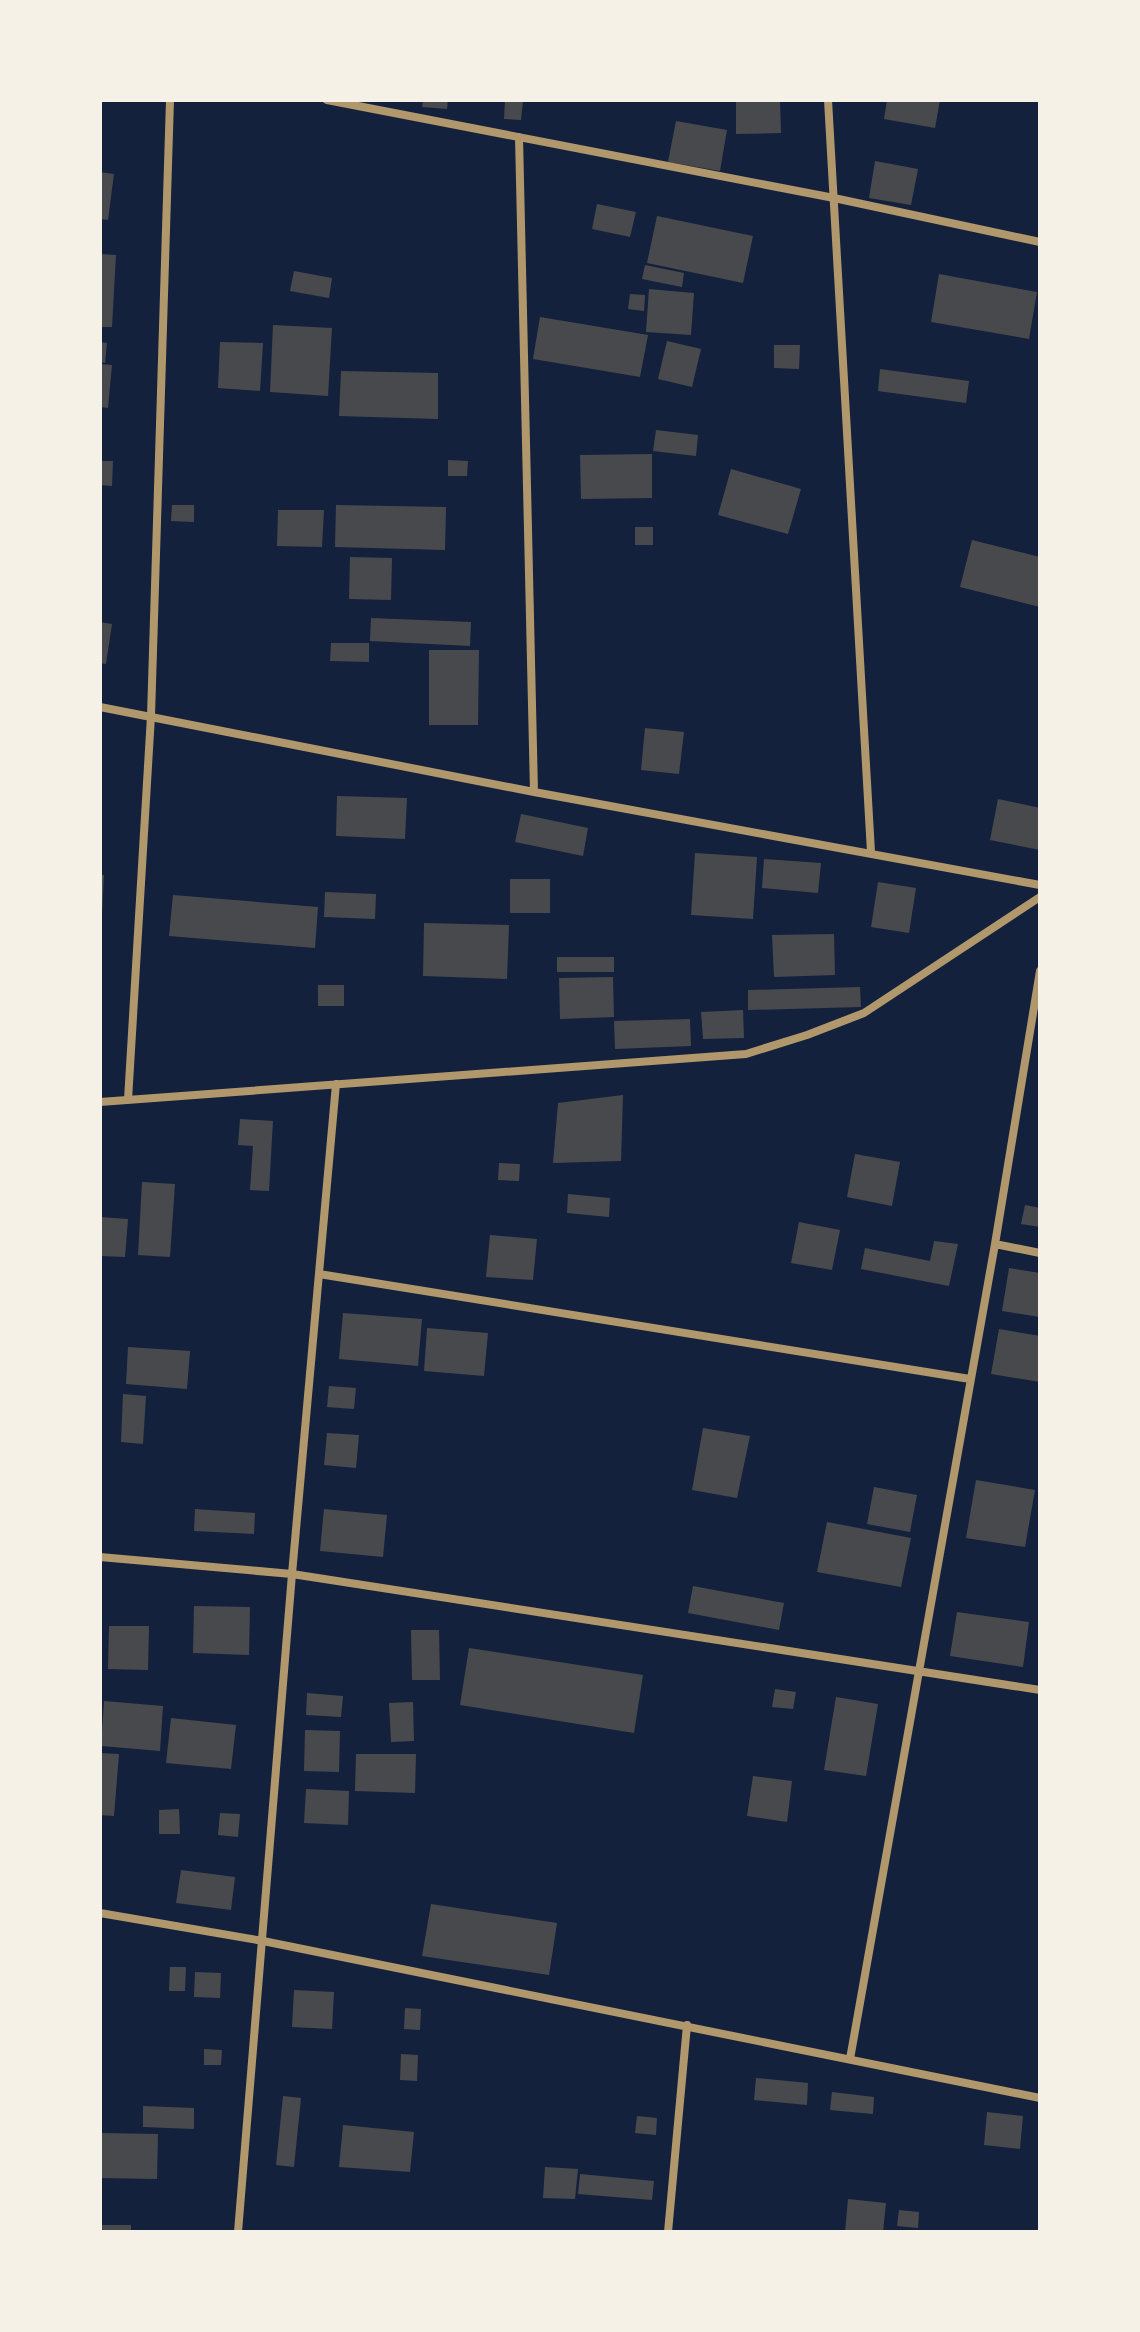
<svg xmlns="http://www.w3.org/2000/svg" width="1140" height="2332" font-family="'Asap Condensed',sans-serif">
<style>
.building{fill:#48494c}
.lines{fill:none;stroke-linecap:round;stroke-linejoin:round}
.minor{stroke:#b1986c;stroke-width:8}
</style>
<rect width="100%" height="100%" fill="#14213d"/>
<path class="building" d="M423 100H448L447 109 422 107Z
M505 100 523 101 521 120 504 119Z
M736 100H780L781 133 736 134Z
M887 100H940L935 128 884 119Z
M676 121 727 130 720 171 668 162Z
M875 161 918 169 911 205 869 198Z
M100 172 114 174 108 220 100 219Z
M597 204 636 212 630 237 592 229Z
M657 216 753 236 743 283 647 263Z
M100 254 116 255 112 327H100Z
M645 265 684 273 682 287 642 279Z
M294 271 332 278 329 298 290 291Z
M939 274 1037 292 1029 339 931 322Z
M649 289 694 293 691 335 646 332Z
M630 294 645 295 644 311 628 309Z
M540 317 648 335 640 377 533 359Z
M273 325 332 328 328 396 270 392Z
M667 341 701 349 692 387 658 379Z
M100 342 107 343 105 363 100 362Z
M220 342 263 343 260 391 218 388Z
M774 345H800L799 369 774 368Z
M100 364 112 365 108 408 100 407Z
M880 369 969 381 966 403 878 391Z
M341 371 438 373V419L339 416Z
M656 430 698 435 696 456 653 451Z
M652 454V498L581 499 580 455Z
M448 460 468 461 467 476H448Z
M100 461H113L112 486 100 485Z
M731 469 801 489 788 534 718 515Z
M172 505H194V522L171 521Z
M336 505 446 507 445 550 335 547Z
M278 510H324L322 547 277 546Z
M635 527H653V545H635Z
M972 540 1040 557V607L960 587Z
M350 557 392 558 391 600 349 599Z
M371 618 471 622 470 646 370 641Z
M100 622 112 624 106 664 100 663Z
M331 643H369V662L330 661Z
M429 650H479L478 725H429Z
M645 728 684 732 679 774 641 770Z
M337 796 407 798 405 839 336 836Z
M998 799 1040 808V850L990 840Z
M521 814 588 828 583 856 515 842Z
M695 853 757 857 753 919 691 915Z
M764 859 821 863 818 893 762 888Z
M100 875H104L102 913H100Z
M510 879H550V913H510Z
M878 882 916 888 909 933 871 927Z
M325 892 376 894 375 919 324 917Z
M173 895 318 907 315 948 169 936Z
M424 923 509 925 507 979 423 976Z
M834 934 835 975 774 977 772 935Z
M557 957H614V972H557Z
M613 977 614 1017 560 1019 559 978Z
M318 985H344V1006H318Z
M860 987 861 1007 748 1010V990Z
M743 1010 744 1038 703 1039 701 1012Z
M690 1019 691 1046 615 1049 614 1021Z
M623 1095 621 1161 553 1163 558 1103Z
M240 1119 273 1121 269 1191 250 1190 253 1146 238 1145Z
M855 1154 900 1162 892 1206 847 1197Z
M499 1163 520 1164 519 1181 498 1180Z
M142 1182 175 1184 170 1257 138 1255Z
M568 1194 610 1198 609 1217 567 1213Z
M1025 1205 1040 1208V1227L1021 1224Z
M100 1217 128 1219 125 1257 100 1256Z
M799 1222 840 1230 832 1270 791 1263Z
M490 1235 537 1239 533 1280 486 1277Z
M934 1241 958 1244 949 1286 861 1269 865 1248 930 1261Z
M1009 1268 1040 1273V1317L1002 1311Z
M343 1313 422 1319 418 1366 339 1359Z
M427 1328 488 1333 484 1376 424 1371Z
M999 1329 1040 1336V1382L991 1374Z
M128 1347 190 1351 187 1389 126 1384Z
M329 1386 356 1388 354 1409 327 1407Z
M123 1394 146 1396 143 1444 121 1442Z
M703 1428 750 1436 737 1498 692 1490Z
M327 1433 359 1435 356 1468 324 1465Z
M976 1480 1035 1490 1025 1547 966 1538Z
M874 1487 917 1495 910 1532 867 1524Z
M195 1509 255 1513 254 1534 194 1531Z
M324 1509 387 1515 383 1557 320 1551Z
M827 1522 911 1538 901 1587 817 1572Z
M693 1586 784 1603 779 1630 688 1613Z
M194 1606 250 1607 249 1655 193 1653Z
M957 1612 1029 1622 1023 1667 950 1656Z
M109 1626H149L148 1670 108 1669Z
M411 1630H439L440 1680H412Z
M469 1648 643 1675 634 1733 460 1705Z
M775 1689 796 1692 793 1709 772 1707Z
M307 1693 343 1696 341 1717 306 1715Z
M836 1697 878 1704 866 1776 824 1770Z
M104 1701 163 1706 160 1751 101 1746Z
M413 1702 414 1741 391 1742 389 1703Z
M171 1718 236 1725 231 1769 166 1763Z
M305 1730 340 1731 339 1772 304 1771Z
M100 1753 119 1754 114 1816 100 1815Z
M356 1754H416L415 1793 355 1791Z
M753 1776 792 1781 787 1822 747 1816Z
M306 1789 349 1791 348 1825 304 1823Z
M179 1809 180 1834H159V1810Z
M220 1813 240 1814 238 1837 218 1835Z
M181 1870 235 1877 231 1910 176 1903Z
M431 1904 557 1923 549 1975 422 1956Z
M170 1967H186L185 1991H169Z
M195 1972 221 1973 220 1998 194 1997Z
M294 1990 334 1992 332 2029 292 2027Z
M405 2008 421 2009 420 2030 404 2029Z
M204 2049 222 2050 221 2065H204Z
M401 2054 418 2055 417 2081 400 2080Z
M756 2078 808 2083 807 2105 754 2100Z
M832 2092 874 2097 873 2114 830 2110Z
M283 2096 301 2098 294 2167 276 2165Z
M143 2106 194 2108V2129L143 2127Z
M987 2112 1023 2116 1020 2149 984 2145Z
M637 2116 657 2118 656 2135 635 2133Z
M343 2125 414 2132 410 2172 339 2167Z
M100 2133 158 2134 157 2179 100 2178Z
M545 2167 578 2169 575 2199 543 2198Z
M580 2174 654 2181 652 2200 578 2194Z
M848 2199 886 2203 883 2232H845Z
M899 2210 919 2212 918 2228 897 2226Z
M100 2225H131V2232H100Z"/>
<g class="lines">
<path class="minor" d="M327 100 834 198 1040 242
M828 100 871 852
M519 137 534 792
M100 707 534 792 1040 885
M128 1100 151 716 170 100
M100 1102 746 1054 807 1035 864 1013 1040 897
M995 1244 1040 1253
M319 1274 970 1379
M100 1557 292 1574 1040 1690
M100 1913 263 1941 1040 2098
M850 2059 995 1244 1040 971
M238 2232 292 1574 336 1084
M668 2232 687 2025"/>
</g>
<rect width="1140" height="2332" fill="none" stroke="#f6f1e7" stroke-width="204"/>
</svg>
